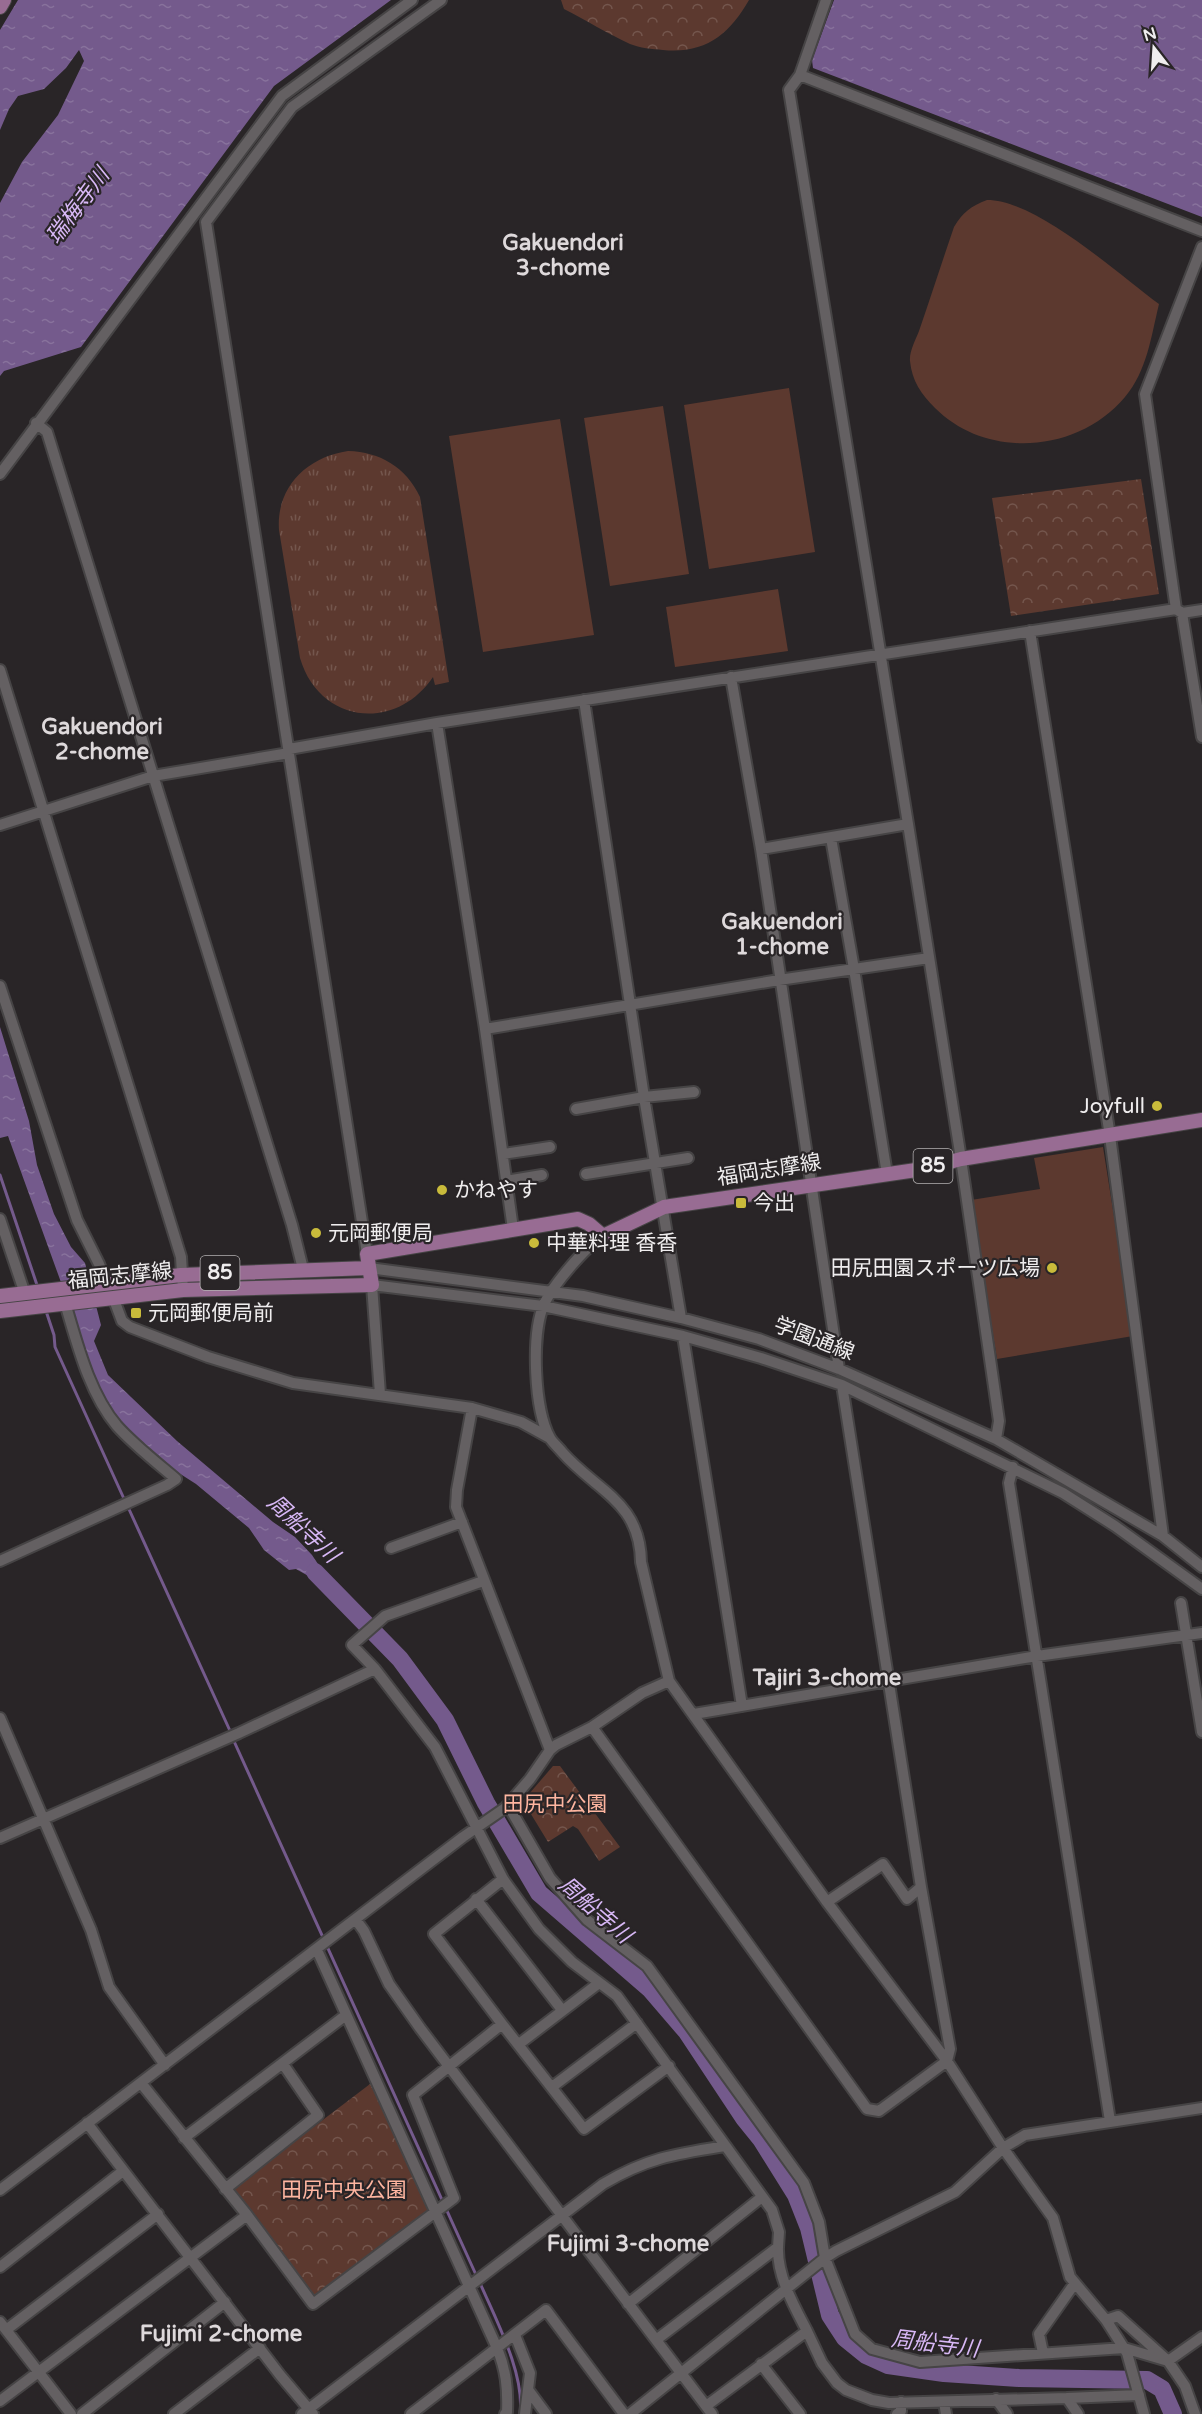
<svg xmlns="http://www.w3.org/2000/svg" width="1202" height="2414" font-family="'Varela Round','Noto Sans JP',sans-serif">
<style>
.grass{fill:url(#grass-tufts)}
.forest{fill:url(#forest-crowns)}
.pitch{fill:#5c392f}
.water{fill:url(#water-ripples)}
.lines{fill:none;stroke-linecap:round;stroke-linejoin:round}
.stream{stroke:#745a8c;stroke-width:3}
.river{stroke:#745a8c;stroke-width:18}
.minor-casing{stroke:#464445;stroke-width:14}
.major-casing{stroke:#464445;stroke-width:16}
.minor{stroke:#646062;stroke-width:10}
.major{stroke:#986c93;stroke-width:14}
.poi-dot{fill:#c9bb3b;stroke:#292527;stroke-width:2}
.labels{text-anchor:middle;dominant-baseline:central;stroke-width:4.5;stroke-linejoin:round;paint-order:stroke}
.shield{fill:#292527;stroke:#b4b1b2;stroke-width:1.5}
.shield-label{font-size:20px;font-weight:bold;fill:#efedee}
.poi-label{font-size:21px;fill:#efedee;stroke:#292527;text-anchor:start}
.street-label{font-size:21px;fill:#efedee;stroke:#292527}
.park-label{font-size:21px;fill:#feb5a0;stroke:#292527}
.water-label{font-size:22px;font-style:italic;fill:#d8b8f6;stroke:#292527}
.neighbourhood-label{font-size:22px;font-weight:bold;fill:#ded9db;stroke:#292527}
</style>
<defs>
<pattern id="grass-tufts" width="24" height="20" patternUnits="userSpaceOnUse" patternTransform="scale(1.5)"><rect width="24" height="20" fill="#5c392f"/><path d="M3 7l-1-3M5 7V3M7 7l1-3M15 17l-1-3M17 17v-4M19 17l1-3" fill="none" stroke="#74564d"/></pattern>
<pattern id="forest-crowns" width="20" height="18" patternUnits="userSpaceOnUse" patternTransform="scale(1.5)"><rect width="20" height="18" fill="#5c392f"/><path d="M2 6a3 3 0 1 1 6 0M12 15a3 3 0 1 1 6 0" fill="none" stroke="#74564d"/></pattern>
<pattern id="water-ripples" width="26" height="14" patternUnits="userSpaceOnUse" patternTransform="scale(1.5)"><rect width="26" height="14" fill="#745a8c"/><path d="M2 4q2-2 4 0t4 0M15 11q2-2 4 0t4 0" fill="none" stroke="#88729c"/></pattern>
</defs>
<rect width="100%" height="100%" fill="#292527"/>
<path class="grass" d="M348 451C380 452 406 467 420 497L449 682 435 685 433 677C395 733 319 723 300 658L279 530C276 487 307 457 348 451Z"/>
<path class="forest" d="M561 0H749C729 35 705 54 663 50 652 49 640 48 630 44 608 34 586 20 564 9Z
M1141 479 1159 594 1011 616 992 498Z
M553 1766H560L620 1847 599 1861 578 1829 573 1826 548 1842 523 1801Z
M374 2081 434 2210 314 2298 232 2189Z"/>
<path class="pitch" d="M987 200C1037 200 1118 274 1159 304 1151 337 1147 371 1125 397 1078 453 987 460 935 408 921 394 912 381 910 361 909 352 916 339 919 331 931 296 942 262 954 227 963 212 971 206 987 200Z
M789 388 815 552 709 569 684 405Z
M663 406 689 574 610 586 584 418Z
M560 419 594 635 483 652 449 436Z
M778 589 788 651 675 667 666 607Z
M1103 1147 1133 1336 997 1359 971 1200 1040 1189 1034 1158Z"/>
<path class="water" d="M18 0H391L274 86 81 347 4 371 0 376V203L22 162 58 115 84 61 79 50 66 68 44 89 18 96 9 109 0 130V30Z
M834 0H1202V217L813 68 812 60Z
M0 1027 29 1121 37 1165 54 1214 71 1247 85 1263 101 1325 94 1341 108 1375 177 1441 273 1522 295 1537 312 1555 332 1585 328 1594 312 1578 296 1569 289 1570 264 1550 249 1528 196 1484 171 1468 142 1445 117 1420 100 1390 8 1136 0 1138Z"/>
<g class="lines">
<path class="stream" d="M0 1175 38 1288
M46 1311 54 1335 55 1347 125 1501
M128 1507 231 1733
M233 1739 477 2277
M480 2283C496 2320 525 2374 520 2414"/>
<path class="river" d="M315 1572 400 1659 445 1720 486 1803 539 1893 650 1989 687 2032 744 2118 761 2139 796 2195 809 2228 830 2315 845 2338 866 2355 888 2365 944 2373 1019 2378 1147 2380 1162 2389 1173 2414"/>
<g class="minor-casing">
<path id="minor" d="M826 0 800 75 789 90 908 824 961 1159 999 1421 996 1439
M800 75 1202 231
M36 423 47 432 292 1225 303 1269
M0 474 282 96 412 0
M1176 609 1145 394 1202 247
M1182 613 1202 737
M1030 631 1110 1136 1163 1536
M0 670 181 1257 183 1290
M731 677 761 849 839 1369
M584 700 644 1097 681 1318
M437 723 485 1029 513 1229
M289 749 437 723 1176 609 1182 613 1202 610
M0 825 153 776 289 753
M831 838 854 969 887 1174
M761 849 908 824
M0 986 77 1220 99 1264 107 1285
M485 1029 779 980 929 958
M576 1109 644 1097 694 1092
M503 1154 550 1147
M586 1174 688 1158
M506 1181 542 1175
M0 1219 25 1294
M603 1236C584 1248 554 1284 544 1304 531 1334 534 1410 550 1438 553 1443 559 1448 562 1452 596 1491 640 1501 641 1562L669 1681 827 1902 947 2061 1003 2148 1053 2218 1070 2277 1106 2320 1127 2353 1144 2414
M367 1254 206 222 292 107 441 0
M369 1268 583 1296 681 1318 759 1339 839 1369 996 1439 1163 1536 1202 1567
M113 1297 122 1321 130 1327 208 1357 293 1383 472 1408 521 1422 550 1438
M683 1336 742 1706
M380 1394 372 1285 543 1306 683 1336 761 1358 842 1385 1063 1493 1115 1526 1202 1589
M472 1408 457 1490 456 1507 550 1750
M1013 1467 1009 1483 1110 2121
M391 1548 462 1522
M0 1561 167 1485 176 1479C156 1462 134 1445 117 1426 89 1393 77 1343 65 1303
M483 1581 385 1616 352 1645 375 1669 435 1747 503 1879 539 1929 572 1962 617 1996 772 2210 779 2232 778 2247
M1181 1603 1202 1732
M694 1714 1037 1656 1202 1633
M0 1718 91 1930 109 1987 165 2065
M592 1727 867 2109 879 2111 947 2061 950 2049 921 1887 842 1385
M508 1805 550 1878 587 1920 647 1966 804 2183 819 2222 825 2258 855 2334 872 2349 920 2362 1124 2348 1168 2361 1185 2386 1195 2414
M0 1838 239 1733 375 1669
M476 1899 562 2010
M827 1902 883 1864 907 1899 921 1887
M356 1920 364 1931 389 1984 420 2028 712 2414
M317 1950 497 2348C506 2370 508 2388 507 2412L505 2414
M502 2024 434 1934 503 1879
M519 2044 599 1983
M141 2083 247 2215 313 2304 454 2198 413 2095 502 2024 584 2129 669 2066
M552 2087 637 2023
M87 2123 280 2375 313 2414
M184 2138 346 2015
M225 2189 318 2115 283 2064
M0 2190 463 1837 505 1808 530 1779 550 1750 556 1745 592 1727 642 1693 669 1681
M0 2267 123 2171
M628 2304 762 2197
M1106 2320 1118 2316 1168 2361 1202 2337
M0 2322 71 2414
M6 2330 158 2214
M515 2335 530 2373 525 2414
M656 2340 778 2247C777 2276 794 2306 807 2331
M1043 2353 1039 2334 1075 2283
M761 2364 800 2414
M529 2391 546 2414
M1067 2398 1139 2395
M996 2399 1007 2414
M0 2401 247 2215
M944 2402 946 2414
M706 2406 807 2331 822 2363 837 2383 846 2390 872 2400 889 2403 1067 2398 1078 2414
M82 2414 225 2302
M174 2414 260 2348
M302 2414 603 2184C647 2158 675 2154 725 2146
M411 2414 546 2310 624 2414
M630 2414 825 2258 836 2251 955 2192 1003 2148 1025 2135 1202 2108
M897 2414 901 2411V2402"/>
</g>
<g class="major-casing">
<path id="major" d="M0 7 4 0
M0 1296 181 1275 369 1268
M0 1311 183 1290 372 1285 367 1254 578 1219 589 1224 603 1236 664 1207 923 1169 961 1159 1202 1120"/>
</g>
<use href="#minor" class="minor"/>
<use href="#major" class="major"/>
</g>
<g class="poi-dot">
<circle cx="1157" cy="1106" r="6"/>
<circle cx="442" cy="1190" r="6"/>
<rect x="735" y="1197" width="12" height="12" rx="3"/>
<circle cx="316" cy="1233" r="6"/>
<circle cx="534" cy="1243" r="6"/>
<circle cx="1052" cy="1268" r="6"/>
<rect x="130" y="1307" width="12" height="12" rx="3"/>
</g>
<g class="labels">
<g class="shield">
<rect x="913.5" y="1149" width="39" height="34" rx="4.5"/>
<rect x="200.5" y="1256" width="39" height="34" rx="4.5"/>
</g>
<g class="shield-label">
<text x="933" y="1166">85</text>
<text x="220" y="1273">85</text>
</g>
<g class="poi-label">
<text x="1145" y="1106" text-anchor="end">Joyfull</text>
<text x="454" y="1190">かねやす</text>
<text x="753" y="1203">今出</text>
<text x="328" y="1233">元岡郵便局</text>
<text x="546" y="1243">中華料理 香香</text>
<text x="1040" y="1268" text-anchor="end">田尻田園スポーツ広場</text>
<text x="148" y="1313">元岡郵便局前</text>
</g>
<g class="street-label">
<text transform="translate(769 1170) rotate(-9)">福岡志摩線</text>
<text transform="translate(120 1276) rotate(-6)">福岡志摩線</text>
<text transform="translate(814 1339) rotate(21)">学園通線</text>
</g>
<g class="park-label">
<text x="555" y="1804">田尻中公園</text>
<text x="344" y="2190">田尻中央公園</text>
</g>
<g class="water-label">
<text transform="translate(78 206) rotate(-53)">瑞梅寺川</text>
<text transform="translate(303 1529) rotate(43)">周船寺川</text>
<text transform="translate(595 1910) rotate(41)">周船寺川</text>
<text transform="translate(935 2344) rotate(7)">周船寺川</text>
</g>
<g class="neighbourhood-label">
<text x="563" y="243">Gakuendori<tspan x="563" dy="25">3-chome</tspan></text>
<text x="102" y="727">Gakuendori<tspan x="102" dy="25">2-chome</tspan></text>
<text x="782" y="922">Gakuendori<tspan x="782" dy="25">1-chome</tspan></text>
<text x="827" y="1678">Tajiri 3-chome</text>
<text x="628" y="2244">Fujimi 3-chome</text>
<text x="221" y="2334">Fujimi 2-chome</text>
</g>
</g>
<g transform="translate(1154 48) rotate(343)" stroke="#292527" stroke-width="4.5" paint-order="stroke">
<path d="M0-4.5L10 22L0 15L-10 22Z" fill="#efedee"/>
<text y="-9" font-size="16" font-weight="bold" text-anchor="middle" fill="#efedee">N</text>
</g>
</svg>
